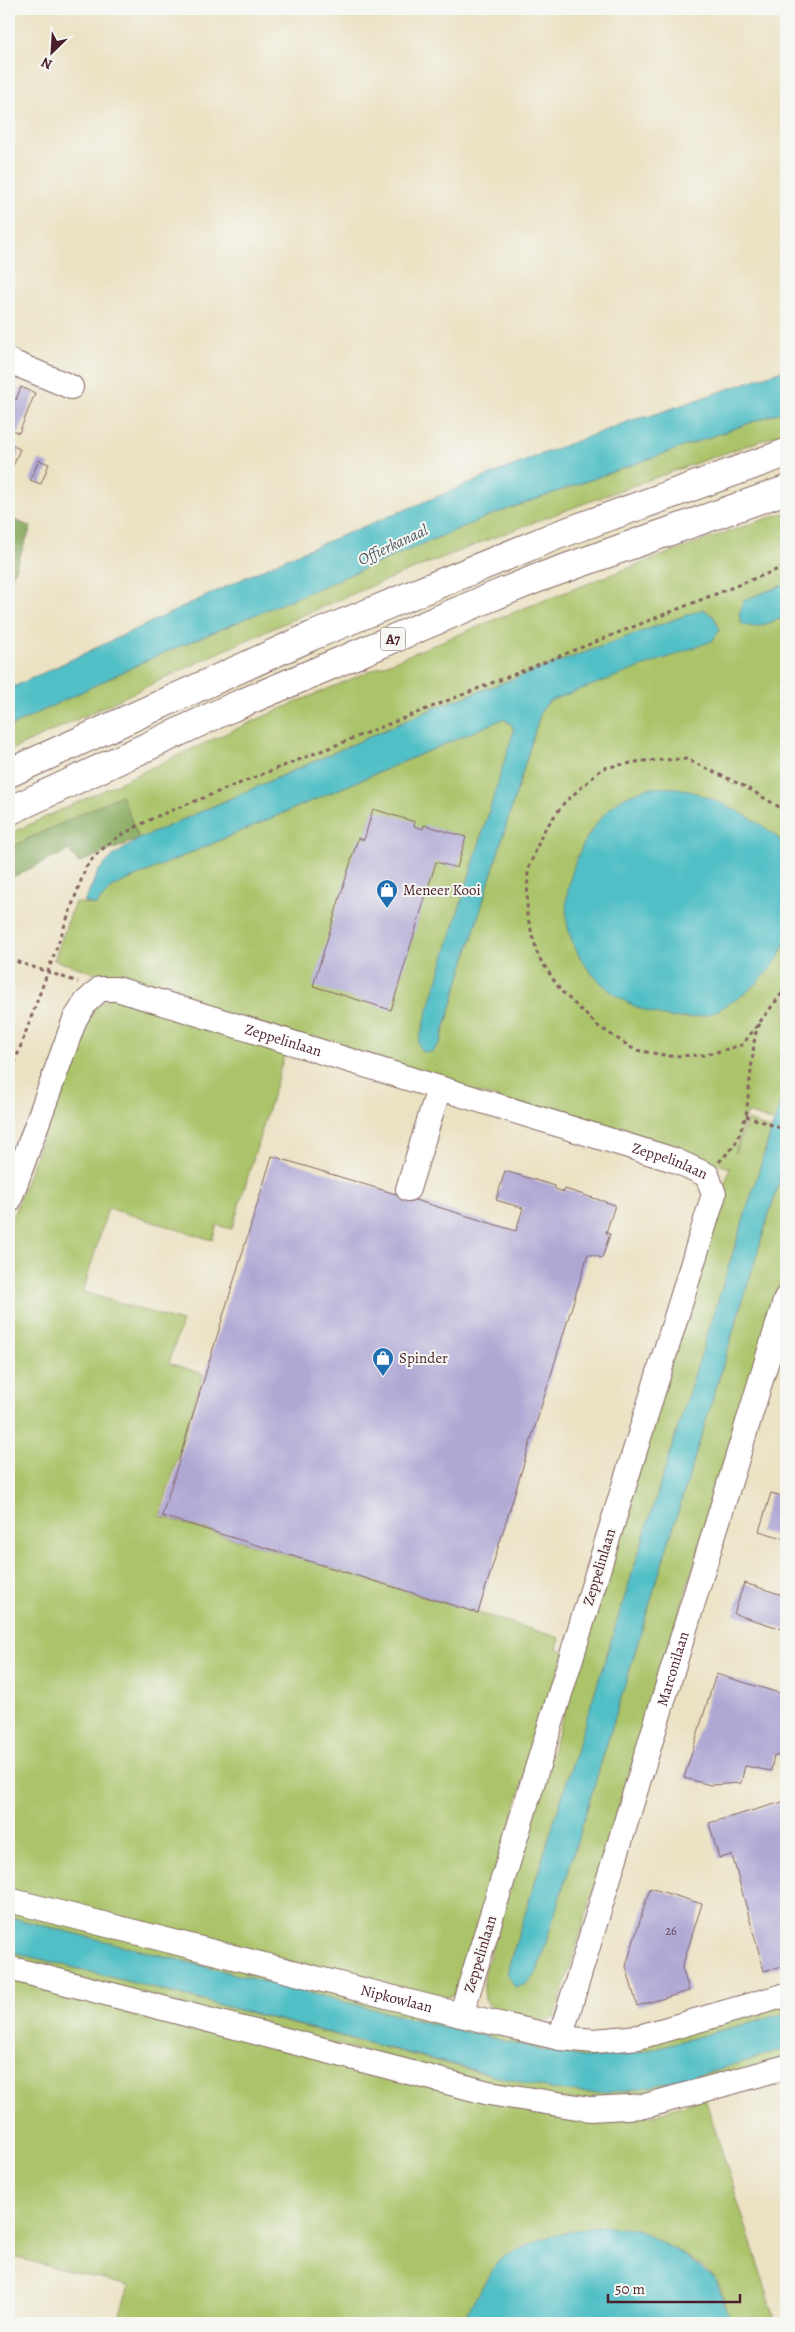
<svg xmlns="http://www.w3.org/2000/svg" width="795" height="2332" font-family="Alegreya,serif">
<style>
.green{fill:#abc46a;stroke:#7a724a}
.forest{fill:#88aa5e;stroke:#696444}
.water{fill:#51bfc6;stroke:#4e6f78}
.building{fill:#afa7d4}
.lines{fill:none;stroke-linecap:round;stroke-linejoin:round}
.minor-casing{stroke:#826360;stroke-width:26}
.highway-casing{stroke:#826360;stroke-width:30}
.path{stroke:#826360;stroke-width:3;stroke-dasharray:4 4;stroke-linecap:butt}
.minor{stroke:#fff;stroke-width:24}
.highway{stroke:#fff;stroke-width:28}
.labels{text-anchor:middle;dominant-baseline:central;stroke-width:4;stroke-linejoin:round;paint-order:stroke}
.number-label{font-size:12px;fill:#634155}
.shield{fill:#f6f6f2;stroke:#7e6067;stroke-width:1}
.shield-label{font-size:14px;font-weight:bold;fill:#4a1f2b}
.poi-label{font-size:15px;fill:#4a1f2b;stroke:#f6f6f2;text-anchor:start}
.street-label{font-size:15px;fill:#4a1f2b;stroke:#f6f6f2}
.water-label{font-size:16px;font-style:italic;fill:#4c5761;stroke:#f6f6f2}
</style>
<rect width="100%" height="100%" fill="#f6f6f2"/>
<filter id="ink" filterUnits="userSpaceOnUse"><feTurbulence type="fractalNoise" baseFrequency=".02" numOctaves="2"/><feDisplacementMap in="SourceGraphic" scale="10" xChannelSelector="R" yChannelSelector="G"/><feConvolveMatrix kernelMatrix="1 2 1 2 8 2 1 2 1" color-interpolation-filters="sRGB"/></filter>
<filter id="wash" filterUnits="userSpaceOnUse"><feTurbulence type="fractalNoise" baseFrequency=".0096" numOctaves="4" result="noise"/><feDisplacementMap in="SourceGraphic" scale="20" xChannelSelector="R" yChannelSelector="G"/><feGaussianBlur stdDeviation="1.12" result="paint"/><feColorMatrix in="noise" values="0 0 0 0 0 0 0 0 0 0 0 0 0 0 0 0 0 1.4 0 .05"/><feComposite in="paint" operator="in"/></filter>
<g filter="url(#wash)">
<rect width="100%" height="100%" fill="#ebe2c3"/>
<path class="green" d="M786 410V432C633 484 481 540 331 603 222 649 116 702 9 751V727L145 661 489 516Z
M786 512V584L744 600 756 627 786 617V849L784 844 769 971 786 940V1084L775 1122 747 1113 735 1153 748 1120 772 1130 509 1965 537 1972 786 1159V1266L555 2016 542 2024 494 2011 485 2000 483 1978 730 1168 406 1071 54 960 75 902 96 905 112 887 148 871 503 719 511 724 514 730 440 1043 541 711 549 701 703 609 437 707 139 839 120 796 9 848V834C105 790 200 744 297 702 458 633 620 568 786 512Z
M113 997 286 1050 232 1229 217 1225 212 1240 108 1208 83 1292 182 1322 169 1363 203 1374 160 1516 560 1638 557 1649 565 1651 457 1992 448 1997 434 1998 9 1891V1227L85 1022C93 1009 98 1002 113 997Z
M9 1906 564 2046 786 2003V2013L637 2053 588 2058 543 2050 436 2025 9 1917Z
M9 1951 476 2071 626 2091 687 2077 786 2049V2060L650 2097 554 2100 9 1961Z
M9 1978 567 2116 612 2120 653 2115 705 2098 774 2315 773 2323H728C728 2311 723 2289 715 2279 697 2258 661 2243 637 2229L464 2316 460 2323H117L129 2286 9 2256Z"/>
<path class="forest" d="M12 519 31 527 11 579 9 578V527Z
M121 795 139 839 78 863 69 850 9 879V848Z"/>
<path class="water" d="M786 369V410L489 516 145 661 9 727V689L289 557 542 454 635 419 650 416Z
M786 584V617L756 627 742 625 739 615 744 600Z
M703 609 714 617 720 630 712 641 549 701 541 711 440 1043 432 1052H422L418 1043 514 730 511 724 503 719 148 871 112 887 96 905 84 902 99 870 113 856 139 839 437 707Z
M647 788C657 788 668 787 678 788 703 792 777 826 786 849 786 871 786 892 786 914 786 922 788 933 786 940 781 962 754 989 735 1000 728 1004 720 1010 712 1013 656 1033 587 989 570 935 556 892 583 826 620 800 627 795 638 792 647 788Z
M786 1084V1159L537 1972 527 1984 515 1987 507 1975 509 1965Z
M9 1917 436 2025 543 2050 588 2058 637 2053 786 2013V2049C723 2067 657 2092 591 2093 577 2093 563 2090 549 2089L9 1951Z
M594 2226 637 2229 684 2255 716 2280 728 2313V2323H460L499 2259 541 2239Z"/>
<g id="blocks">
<path class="building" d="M21 387 35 393 19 433 9 429V399L10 397 16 400Z
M9 444 20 449 13 466 9 464Z
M39 460 49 464 41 484 30 480Z
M373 809 415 822 414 826 423 829 424 825 466 837 457 868 436 862 391 1010 313 986 358 838 364 840Z
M272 1156 516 1231 523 1208 496 1200 505 1171 552 1185 555 1186V1189L564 1192 565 1189 615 1205 606 1233 610 1234 602 1258 588 1254 478 1613 162 1516Z
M771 1493 786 1497V1539L759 1531Z
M744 1583 786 1596V1630L734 1614Z
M716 1674 786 1695V1757L774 1755 771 1771 745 1766 741 1783 710 1785 684 1778Z
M786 1801V1965L764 1971 732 1855 719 1858 709 1823Z
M650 1888 702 1904 682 1967 689 1991 637 2006 626 1966Z"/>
</g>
</g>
<g filter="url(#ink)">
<use href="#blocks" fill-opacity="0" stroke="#826360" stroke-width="1"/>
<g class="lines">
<g class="minor-casing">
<g id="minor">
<path d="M9 361 71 387"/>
<path d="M408 1189 439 1088"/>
<path id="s1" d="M9 1201 75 1019 86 1002 100 989H117L674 1160 707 1175 714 1194 461 2015"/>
<path id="s2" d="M9 1900 461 2015 560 2038 594 2041 639 2037 786 1995"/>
<path d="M9 1968 489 2093 590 2109 645 2106 786 2067"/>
<path id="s3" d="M560 2038 786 1298"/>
</g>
</g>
<g class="highway-casing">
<path id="highway" d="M9 773 312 636 555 536 786 453
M9 811 226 710 484 600 538 578 786 490"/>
</g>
<path class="path" d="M786 811 744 786 686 759 642 761 603 768 564 803 543 832 528 870 527 915 538 956 561 991 598 1026 635 1050 670 1056 705 1055 742 1045 786 988
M9 959 78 982
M9 1078 86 867C104 842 127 832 155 817L786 566
M746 1116 786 1130
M719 1162 735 1145 746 1116 755 1035 760 1023"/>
<use href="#minor" class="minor"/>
<use href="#highway" class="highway"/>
</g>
</g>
<defs>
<g id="shop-pin" transform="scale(1.125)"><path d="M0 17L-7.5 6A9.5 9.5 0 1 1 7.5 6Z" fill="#1f6fb2" stroke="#f6f6f2"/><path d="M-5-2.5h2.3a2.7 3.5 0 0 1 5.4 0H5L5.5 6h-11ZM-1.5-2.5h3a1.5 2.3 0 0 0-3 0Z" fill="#fff"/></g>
</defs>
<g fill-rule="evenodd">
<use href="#shop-pin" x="387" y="890"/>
<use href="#shop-pin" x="383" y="1358"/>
</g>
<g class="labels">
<g class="number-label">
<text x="671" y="1931">26</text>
</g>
<rect class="shield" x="380.5" y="627.5" width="25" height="23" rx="4"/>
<g class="shield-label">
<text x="393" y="639">A7</text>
</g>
<g class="poi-label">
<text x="403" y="890">Meneer Kooi</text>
<text x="399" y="1358">Spinder</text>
</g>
<g class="street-label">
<text stroke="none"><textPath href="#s1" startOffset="424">Zeppelinlaan</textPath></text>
<text stroke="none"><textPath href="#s1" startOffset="829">Zeppelinlaan</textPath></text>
<text transform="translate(599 1567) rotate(-73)">Zeppelinlaan</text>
<text stroke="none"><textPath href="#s3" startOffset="386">Marconilaan</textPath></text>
<text transform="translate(480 1954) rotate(-73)">Zeppelinlaan</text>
<text stroke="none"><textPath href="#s2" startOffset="400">Nipkowlaan</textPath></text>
</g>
<g class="water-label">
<text transform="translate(393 545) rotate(-25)">Offierkanaal</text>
</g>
</g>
<rect width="795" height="2332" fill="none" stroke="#f6f6f2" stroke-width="30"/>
<g transform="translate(52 52) rotate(205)" stroke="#f6f6f2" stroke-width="4" paint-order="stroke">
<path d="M0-4L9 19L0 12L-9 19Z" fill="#4a1f2b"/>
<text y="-8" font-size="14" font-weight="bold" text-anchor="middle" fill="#4a1f2b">N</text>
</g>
<path d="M608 2294v8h132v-8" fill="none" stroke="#4a1f2b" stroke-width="2.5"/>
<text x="615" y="2294" font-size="15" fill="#4a1f2b" stroke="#f6f6f2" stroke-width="4" paint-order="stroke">50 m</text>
</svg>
